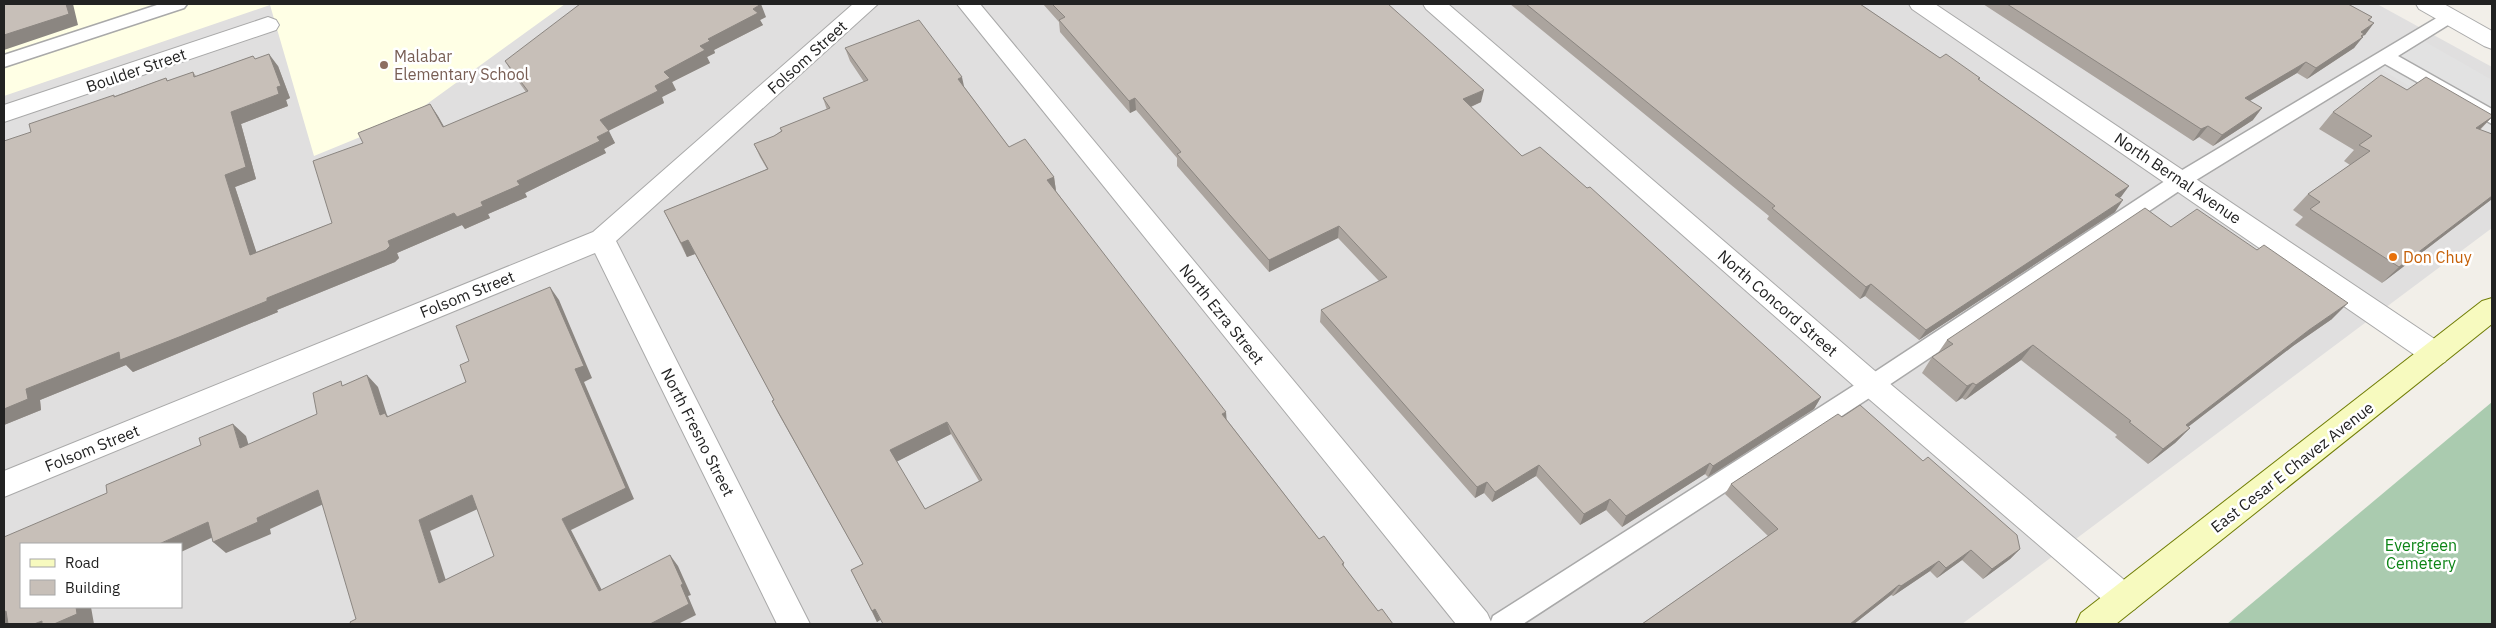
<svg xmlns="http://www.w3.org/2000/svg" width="2496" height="628" font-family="'IBM Plex Sans',sans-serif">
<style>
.residential{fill:#e0dfdf;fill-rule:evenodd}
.education{fill:#ffffe5}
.cemetery{fill:#aacbaf}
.parking{fill:#e2e2e2}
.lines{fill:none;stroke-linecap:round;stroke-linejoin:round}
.service-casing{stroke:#a9a9a9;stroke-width:3}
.minor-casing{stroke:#a9a9a9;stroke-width:2}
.tertiary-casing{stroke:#a9a9a9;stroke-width:2}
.secondary-casing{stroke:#707d05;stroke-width:2}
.service{fill:#fff;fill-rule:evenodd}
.minor{fill:#fff;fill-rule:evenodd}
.tertiary{fill:#fff;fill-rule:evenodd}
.secondary{fill:#f7fabf;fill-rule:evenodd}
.wall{fill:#aba49e;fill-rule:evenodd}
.shaded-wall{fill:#8b8681}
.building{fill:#c7bfb8;stroke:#8b8681;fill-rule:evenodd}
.education-dot{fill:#8d6e63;stroke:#fff;stroke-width:2}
.food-dot{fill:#e8710a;stroke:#fff;stroke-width:2}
.labels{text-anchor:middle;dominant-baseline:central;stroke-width:5;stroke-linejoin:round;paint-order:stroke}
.education-label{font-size:16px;fill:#785e54;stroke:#fff;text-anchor:start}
.street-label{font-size:16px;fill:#222;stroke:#fff}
.food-label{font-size:16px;fill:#c56008;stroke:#fff;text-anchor:start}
.park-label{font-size:16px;fill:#0c8416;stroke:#fff}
</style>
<rect width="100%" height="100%" fill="#f2efe9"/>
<path class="residential" d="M4 4H2377L2492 67V228L1962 624H4ZM21 544H181V607H21Z"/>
<path class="education" d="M4 4H565L409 117 314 156 270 5 4 96Z"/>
<path class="cemetery" d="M2492 402V624H2227Z"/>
<path class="parking" d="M2424 41 2492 80V136L2377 67Z"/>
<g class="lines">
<g class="service-casing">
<path id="service" d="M160 4H187L184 8 4 67V55Z
M2450 10 2456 12 2459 16 2456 20 2398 56 2492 109V124L2385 64 2188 185 1880 391 1523 624H1490L1493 616 1864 379 2174 175Z"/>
</g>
<g class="minor-casing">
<path id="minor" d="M853 4H878L616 241 810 624H777L595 253 4 497V471L593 232Z
M957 4H980L1487 613 1492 624H1456Z
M1423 4H1448L1882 377 2135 589 2140 599 2135 609 2124 614 2113 609 1862 393 1426 9Z
M1909 4H1935L2445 346 2449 354 2445 362 2435 365 2425 362 1912 9Z
M268 17 276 20 279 25 276 30 4 122V105Z"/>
</g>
<g class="tertiary-casing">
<path id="tertiary" d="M2416 4H2444L2492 31V49L2484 46 2419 9Z"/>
</g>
<g class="secondary-casing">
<path id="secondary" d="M2492 298V324L2116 624H2076L2081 613 2482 301Z"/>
</g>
<use href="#service" class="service"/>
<use href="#minor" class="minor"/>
<use href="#tertiary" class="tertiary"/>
<use href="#secondary" class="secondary"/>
</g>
<path class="wall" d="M1043 4H1388L1481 102 1471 107 1522 156 1821 397 1814 409 1708 477 1705 474 1622 527 1606 510 1580 525 1536 476 1492 502 1484 493 1475 498 1320 322 1321 310 1379 281 1338 238 1269 272 1177 166V158L1136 110 1130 113 1060 32 1059 22Z
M1510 4H1860L1940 58 1980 78 1979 80 2129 186 2119 198 2115 212 1919 340 1865 296 1860 299 1767 219 1769 216Z
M1983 4H2348L2372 17 2370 20 2365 35 2362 36 2354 48 2307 79 2297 73 2250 101 2253 120 2213 146 2199 137 2193 141Z
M766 17 760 20 763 25 714 50 715 53 707 57 710 63 672 82 676 90 662 97 664 103 608 131 615 143 604 149 606 153 525 193 527 197 488 214 490 218 465 229 462 225 397 253 399 258 395 262 277 310 278 312 133 372 126 365 40 400 41 410 4 425 31 132 115 96 166 78 168 81 193 72 196 76 253 56 255 59 278 66 290 98 286 100 288 106 241 124 256 179 235 187 256 252 332 223 363 143 430 104 444 127 526 92 512 73 505 61Z
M845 48 965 88 1009 147 1054 177 1056 191 1227 420 1319 539 1344 563V567L1378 611 1393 624 880 620 877 622 851 570 863 564 778 413 772 401 774 400 695 254 687 257 664 211 767 169 760 157 754 144 774 136 781 131 780 128 827 110 823 98 864 82 850 61ZM951 434 979 481 925 509 896 462Z
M2407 90 2492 115V117L2480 130 2492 134V199L2382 283 2295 225 2303 217 2293 210 2308 194 2350 165 2344 161 2354 150 2319 129 2333 112Z
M2171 227 2332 319 2293 346 2188 427 2190 428 2175 443 2148 464 2115 437 2117 435 2021 360 1965 400 1962 398 1956 402 1922 373 1932 357 1938 353 1947 340Z
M1842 417 2020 549 2010 559 1983 579 1962 560 1937 578 1930 571 1893 596 1891 595 1854 624H1642L1768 536 1725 494 1731 484Z"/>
<path class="shaded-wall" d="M66 4H73L78 25 4 50V35Z
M761 4 766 17 760 20 763 25 714 50 715 53 707 57 710 63 672 82 676 90 662 97 664 103 606 132 600 120 655 86 664 72 708 39 753 9Z
M2374 23 2365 35 2362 36 2363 37 2354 48 2307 79 2316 68 2361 32Z
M269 54 278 66 290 98 286 100 288 106 241 124 256 179 235 187 261 266 250 255 225 175 231 112 277 87Z
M2306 62 2297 73 2236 109 2245 98Z
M962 77 965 91 958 79Z
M1484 90 1481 102 1461 111 1463 99Z
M1135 98 1136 110 1130 113 1129 101Z
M430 104 438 116 451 139 443 127Z
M2262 108 2253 120 2213 146 2222 135Z
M2492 117 2477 132 2476 128Z
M2208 126 2199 137 2193 141 2201 129Z
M609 131 615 143 604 149 606 153 525 193 527 197 488 214 490 218 465 229 462 225 397 253 399 258 395 262 277 310 278 312 133 372 126 365 40 400 41 410 4 425V409L26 389 119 352 267 298 388 241 481 202 597 137Z
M1054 177 1056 191 1050 194 1047 180Z
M2129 186 2121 197 2107 206 2115 195Z
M2492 196V199L2382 283 2399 267Z
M2123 200 2115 212 1919 340 1926 330Z
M1339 226 1338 238 1269 272V260Z
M688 240 695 254 687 257 681 243Z
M1871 284 1865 296 1860 299 1866 287Z
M550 287 559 300 592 378 584 382 634 499 571 530 608 602 599 591 562 519 575 369Z
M2348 303 2332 319 2293 346 2171 440 2186 425 2309 330Z
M2033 345 2021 360 1965 400 1976 385Z
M367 375 378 387 387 415 396 425 380 415Z
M1973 383 1962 398 1956 402 1967 386Z
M1821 397 1814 409 1708 477 1713 466Z
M1226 412 1227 424 1222 414Z
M947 422 951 434 894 463 890 450Z
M233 424 246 436 253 460 240 448Z
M2190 428 2175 443 2148 464 2163 449Z
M1710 463 1705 474 1622 527 1626 516Z
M1539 465 1536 476 1492 502 1495 492Z
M1487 482 1484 493 1475 498 1477 487Z
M318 490 330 501 270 529 271 534 226 553 213 542 257 518Z
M472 495 482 507 430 531 450 593 439 583 419 520Z
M1610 499 1606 510 1580 525 1584 514Z
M208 522 222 533 181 552V544H159Z
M2020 549 2010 559 1983 579 1992 569Z
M1971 550 1962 560 1937 578 1946 568Z
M670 555 678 566 691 595 688 596 696 615 678 624H650L681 585Z
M1939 561 1930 571 1893 596 1901 586Z
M1899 585 1891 595 1854 624H1850Z
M76 607H91L94 624H54Z
M875 609 880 620 877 622 872 611Z
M6 611 17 624H4V612Z
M42 621 47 624H34Z"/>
<path class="building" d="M4 4H66L69 14 4 35Z
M580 4H761L753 9 758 13 708 39 710 41 700 46 705 50 664 72 670 78 655 86 658 91 600 120 609 131 597 137 600 141 517 181 520 185 481 202 483 206 457 217 454 213 388 241 390 246 386 250 267 298V301L179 337 120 360 119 352 26 389 28 399 4 409V141L31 132 29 124 114 95V97L166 78 167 81 193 72 194 77 253 56 255 59 269 54 281 86 277 87 279 94 231 112 246 167 225 175 250 255 332 223 313 161 363 143 358 133 430 104 443 127 528 91 505 61Z
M1052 4H1388L1484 90 1463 99 1522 156 1540 147 1587 188 1590 187 1821 397 1713 466 1710 463 1626 516 1610 499 1584 514 1539 465 1495 492 1487 482 1477 487 1321 310 1387 277 1339 226 1269 260 1177 154 1181 152 1135 98 1129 101 1059 20 1065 17Z
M1526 4H1860L1940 58 1946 54 1980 78 1978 79 2129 186 2115 195 2123 200 1926 330 1871 284 1866 287 1772 208 1775 206Z
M2007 4H2348L2372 17 2368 20 2374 23 2361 32 2364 34 2361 36 2363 37 2316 68 2306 62 2245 98 2262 108 2222 135 2208 126 2201 129Z
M919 20 962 77 958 79 1009 147 1025 139 1054 177 1047 180 1226 412 1222 414 1319 539 1324 536 1344 563 1342 564 1378 611 1382 609 1393 624H883L875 609 872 611 851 570 863 564 772 401 774 400 688 240 681 243 664 211 768 169 754 144 774 136 782 131 780 128 830 108 823 98 868 80 845 48ZM947 422 982 480 925 509 890 450Z
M2381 75 2407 90 2426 77 2492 115V117L2476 128 2492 134V196L2399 267 2310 209 2320 202 2308 194 2370 151 2359 145 2372 136 2333 112Z
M2145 208 2171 227 2197 209 2257 250 2264 245 2348 303 2309 330 2186 425 2190 428 2163 449 2129 422 2131 421 2033 345 1976 385 1973 383 1967 386 1932 357 1953 344 1947 340Z
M550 287 584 366 575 369 626 488 562 519 599 591 670 555 683 584 681 585 689 604 650 624H351L350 622 356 619 318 490 257 518 258 522 213 542 208 522 159 544H21V607H76L77 614 54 624H42V621L34 624H8L6 611 4 612V537L107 493 106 485 201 445 199 438 233 424 240 448 317 414 313 393 341 381 342 386 367 375 380 415 385 413 387 417 466 382 460 365 469 361 456 326ZM472 495 494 556 439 583 419 520Z
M1860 405 1923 461 1928 457 2017 535 2020 549 1992 569 1971 550 1946 568 1939 561 1901 586 1899 585 1850 624H1642L1778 529 1731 484 1838 414 1842 417Z"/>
<circle class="education-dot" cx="384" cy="65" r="5"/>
<circle class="food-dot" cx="2393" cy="257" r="5"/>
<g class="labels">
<g class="education-label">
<text x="394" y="56">Malabar<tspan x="394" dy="18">Elementary School</tspan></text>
</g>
<g class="street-label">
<text transform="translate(807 57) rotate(-42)">Folsom Street</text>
<text transform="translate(136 70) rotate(-19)">Boulder Street</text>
<text transform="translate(2178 178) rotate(34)">North Bernal Avenue</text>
<text transform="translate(467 294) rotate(-22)">Folsom Street</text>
<text transform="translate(1778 303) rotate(41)">North Concord Street</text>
<text transform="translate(1222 314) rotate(51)">North Ezra Street</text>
<text transform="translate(698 432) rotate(63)">North Fresno Street</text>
<text transform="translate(92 448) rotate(-22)">Folsom Street</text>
<text transform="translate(2292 467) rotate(-38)">East Cesar E Chavez Avenue</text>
</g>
<g class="food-label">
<text x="2403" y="257">Don Chuy</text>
</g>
<g class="park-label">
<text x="2421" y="545">Evergreen<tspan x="2421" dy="18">Cemetery</tspan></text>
</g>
</g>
<rect width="2496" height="628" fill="none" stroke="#222222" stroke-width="10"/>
<rect x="20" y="543" width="162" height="65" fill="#ffffff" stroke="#a7a7a7"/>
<rect x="30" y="559" width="25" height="8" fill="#f7fabf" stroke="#a7a7a7"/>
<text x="65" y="568" font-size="15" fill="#222222">Road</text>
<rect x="30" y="580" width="25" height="15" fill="#c7bfb8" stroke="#a7a7a7"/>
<text x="65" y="593" font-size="15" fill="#222222">Building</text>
</svg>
